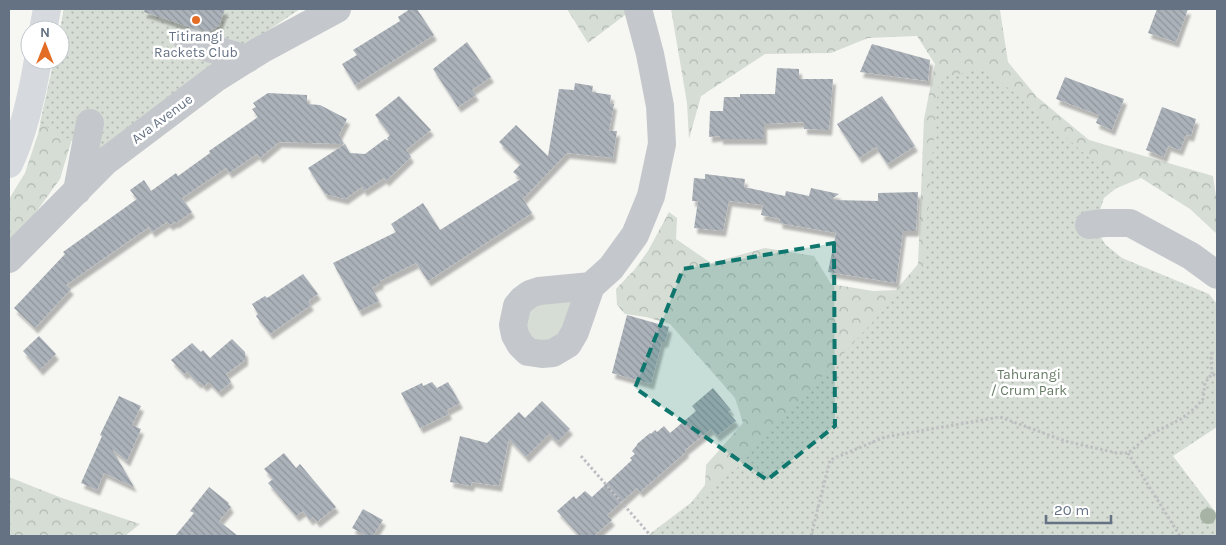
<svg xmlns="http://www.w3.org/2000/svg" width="1226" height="545" font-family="Karla,sans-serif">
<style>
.grass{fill:#d6ddd4}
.forest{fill:url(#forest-crowns)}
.park{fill:url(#park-dots)}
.building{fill:url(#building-back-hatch);filter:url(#shadow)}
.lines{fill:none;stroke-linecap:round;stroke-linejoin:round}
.path{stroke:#bebfc2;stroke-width:3;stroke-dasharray:2.5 2.5;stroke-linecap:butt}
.minor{stroke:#c4c7cb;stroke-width:28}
.major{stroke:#d6dade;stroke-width:28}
.tree{fill:#a7b3a4}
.marked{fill:#0f766e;fill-opacity:0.2;stroke:#0f766e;stroke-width:4;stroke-dasharray:10 6;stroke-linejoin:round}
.poi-dot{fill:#e46d26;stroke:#fff;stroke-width:2}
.labels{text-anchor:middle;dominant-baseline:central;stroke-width:5;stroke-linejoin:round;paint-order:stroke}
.poi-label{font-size:14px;fill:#657284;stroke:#fff}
.street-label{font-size:14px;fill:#657284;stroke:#fff}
.park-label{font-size:14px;fill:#667b64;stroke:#fff}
</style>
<defs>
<pattern id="forest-crowns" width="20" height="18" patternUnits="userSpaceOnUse" patternTransform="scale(1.25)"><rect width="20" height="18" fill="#d6ddd4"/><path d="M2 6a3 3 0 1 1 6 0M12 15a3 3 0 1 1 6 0" fill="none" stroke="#b1b8b2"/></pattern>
<pattern id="park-dots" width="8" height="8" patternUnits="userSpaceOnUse" patternTransform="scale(1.25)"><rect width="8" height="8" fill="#d6ddd4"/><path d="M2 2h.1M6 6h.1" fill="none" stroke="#b1b8b2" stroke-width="1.8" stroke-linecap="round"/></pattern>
<pattern id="building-back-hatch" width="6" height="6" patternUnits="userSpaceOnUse" patternTransform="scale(1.25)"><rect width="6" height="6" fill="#acb2b9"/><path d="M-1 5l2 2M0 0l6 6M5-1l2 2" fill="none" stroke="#90959c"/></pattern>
<filter id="shadow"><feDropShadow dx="3" dy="5.5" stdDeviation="1" flood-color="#0004"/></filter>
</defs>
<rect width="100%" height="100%" fill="#f6f7f3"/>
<path class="grass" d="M572 297 566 329 544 345 527 336 525 316 538 302Z"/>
<path class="forest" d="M64 9 78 119 60 179 26 226 9 244V199L25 173 38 134 54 60H60V30Z
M567 9H625V15L588 43Z
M671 9H997L1000 10 1008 62 1036 96 1089 140 1213 176 1217 203V234L1190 209 1141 178 1093 198 665 536 705 485 706 465 743 423 735 398 670 324 646 317 625 314 617 305 616 289 635 269 648 251 669 212 677 218 676 239 711 263 765 248 814 256 831 284 873 291 896 290 918 264 924 119 935 64 917 36 868 38 831 53 765 54 701 96 689 139 687 103Z
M9 477 62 498 140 524 125 536H9Z"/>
<path class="park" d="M64 9H300L208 71 99 156 40 123 54 60H60V30Z
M983 69 1024 100 1120 185 1104 198 1098 216 1097 232 1106 245 1122 258 1209 294 1217 304V427L1173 456 1217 514V536H647L737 468 923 268 939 78Z"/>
<path class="building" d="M145 9H225L219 26 208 32 189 27 144 12Z
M410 9H417L434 35 355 85 342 64 357 55 353 50 400 21 398 17Z
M1157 9H1188L1176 42 1148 33Z
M467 42 491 77 472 90 476 95 458 107 433 69Z
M872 44 930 60 928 81 860 72Z
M777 68 799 69V79H833L829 130 804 129V122L764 124V139H720V136L709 137 710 111H723L724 97H740V94H775Z
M1065 77 1124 99 1112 130 1096 123 1099 115 1056 99Z
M575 83 593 86 592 92 611 95 610 103 614 104 609 131H617L613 158 567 153 523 199 532 213 428 281 416 263 380 281 381 283 372 288 379 301 359 311 333 263 396 232 391 224 423 203 440 230 521 179 513 172 521 164 499 142 516 125 548 156 559 89 574 90Z
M268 93 307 95V104L320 105 347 119 339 135 344 144 279 142 260 158 257 154 229 173 226 168 182 198 192 212 176 223 175 222 170 225 167 222 152 232 149 227 66 285 71 289 35 328 14 308 65 254 63 252 137 199 130 190 144 180 151 191 176 173 178 176 210 153 209 151 258 117 252 109 256 107 253 103Z
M399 96 431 130 406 150 411 157 386 181 384 178 364 191 362 187 345 199 325 194 308 168 345 144 350 153 365 154 385 139 389 141 387 138 390 135 375 115Z
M882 96 915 146 887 164 876 147 859 158 837 124Z
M1162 107 1196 119 1191 136 1186 135 1180 150 1168 146 1164 157 1146 150Z
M705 174 745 179 744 187 785 196 786 191 809 196 811 188 839 194 833 198V200L878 201V193L918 192 916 231H903L896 283 828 272 836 233 779 223 780 219 761 215 763 205 729 201 723 231 694 228 698 201H692L694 178 705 179Z
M303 274 318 294 308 301 311 305 270 334 256 316 258 314 252 304 265 296 267 298Z
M627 315 669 327 665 342H662L651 384 612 373Z
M39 336 56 354 40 370 23 351Z
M232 339 245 352V360L226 374 231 382 219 392 209 382 204 386 200 382 198 383 187 372 184 374 171 360 192 343 201 352 203 350 210 358Z
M432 382 437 388 448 382 460 403 447 410 449 414 420 428 401 393 422 383 423 386Z
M713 388 731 410 728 412 736 421 717 436 711 429 685 450 686 452 640 492 637 488 607 515 612 520 594 536H580L557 511 574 496 576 499 585 491 592 497 632 460 630 458 635 454 632 451 637 445V444L650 433 651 434 655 430 657 432 664 426 670 433 696 411 692 406Z
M119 396 141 406 132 425 141 429 127 461 112 449 134 487 104 473 97 490 81 483 102 436 100 435Z
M542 401 570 429 557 442 549 434 526 457 509 439 499 486 472 482 471 486 450 482 460 436 487 443 519 412 525 418Z
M284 453 296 468 300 464 336 507 317 522 313 517 310 520 303 511 296 516 268 483 273 479 264 469Z
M209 487 229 503 228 504 231 507 219 521 238 536H175L194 513 190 511Z
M363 509 383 520 373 536H367L352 528Z"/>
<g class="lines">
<path class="path" d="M1212 352 1211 360 1212 374
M1128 453 1180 536
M581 456 651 536
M811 536 830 460 885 437 1000 417 1065 441 1117 453H1128L1151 434 1181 419 1195 408 1203 399 1205 383 1212 374 1217 376"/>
<path class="minor" d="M188 42 247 59
M77 191 90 123
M1089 225 1104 223H1130L1191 256 1217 275
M9 259 106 161 216 78 261 50 337 9
M591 286 539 291 530 294 522 300 517 306 513 325 515 335 520 344 528 352 542 354 553 353 568 344 575 332 591 286 611 268 635 235 651 196 662 144 660 106 650 54 638 9"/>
<path class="major" d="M43 30 47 9
M9 164C24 133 32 95 38 60"/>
</g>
<circle class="tree" cx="1208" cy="516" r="8"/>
<path class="marked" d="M834 243 835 426 767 480 635 388 683 269Z"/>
<circle class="poi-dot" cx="196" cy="20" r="5"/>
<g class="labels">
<g class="poi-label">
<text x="196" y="36">Titirangi<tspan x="196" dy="16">Rackets Club</tspan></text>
</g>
<g class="street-label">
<text transform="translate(162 119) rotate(-37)">Ava Avenue</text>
</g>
<g class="park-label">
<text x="1029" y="374">Tahurangi<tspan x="1029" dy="16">/ Crum Park</tspan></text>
</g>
</g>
<rect width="1226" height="545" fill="none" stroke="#657284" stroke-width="20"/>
<g transform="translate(45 45)"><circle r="24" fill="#ffffff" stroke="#c1c7ce"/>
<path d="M0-4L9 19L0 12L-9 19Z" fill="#e46d26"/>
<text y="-8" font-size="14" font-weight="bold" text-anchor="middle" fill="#657284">N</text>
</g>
<path d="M1046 515v8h65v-8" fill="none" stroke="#657284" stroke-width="2.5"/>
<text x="1054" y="515" font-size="15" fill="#657284" stroke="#ffffff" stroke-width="4" paint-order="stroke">20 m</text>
</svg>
